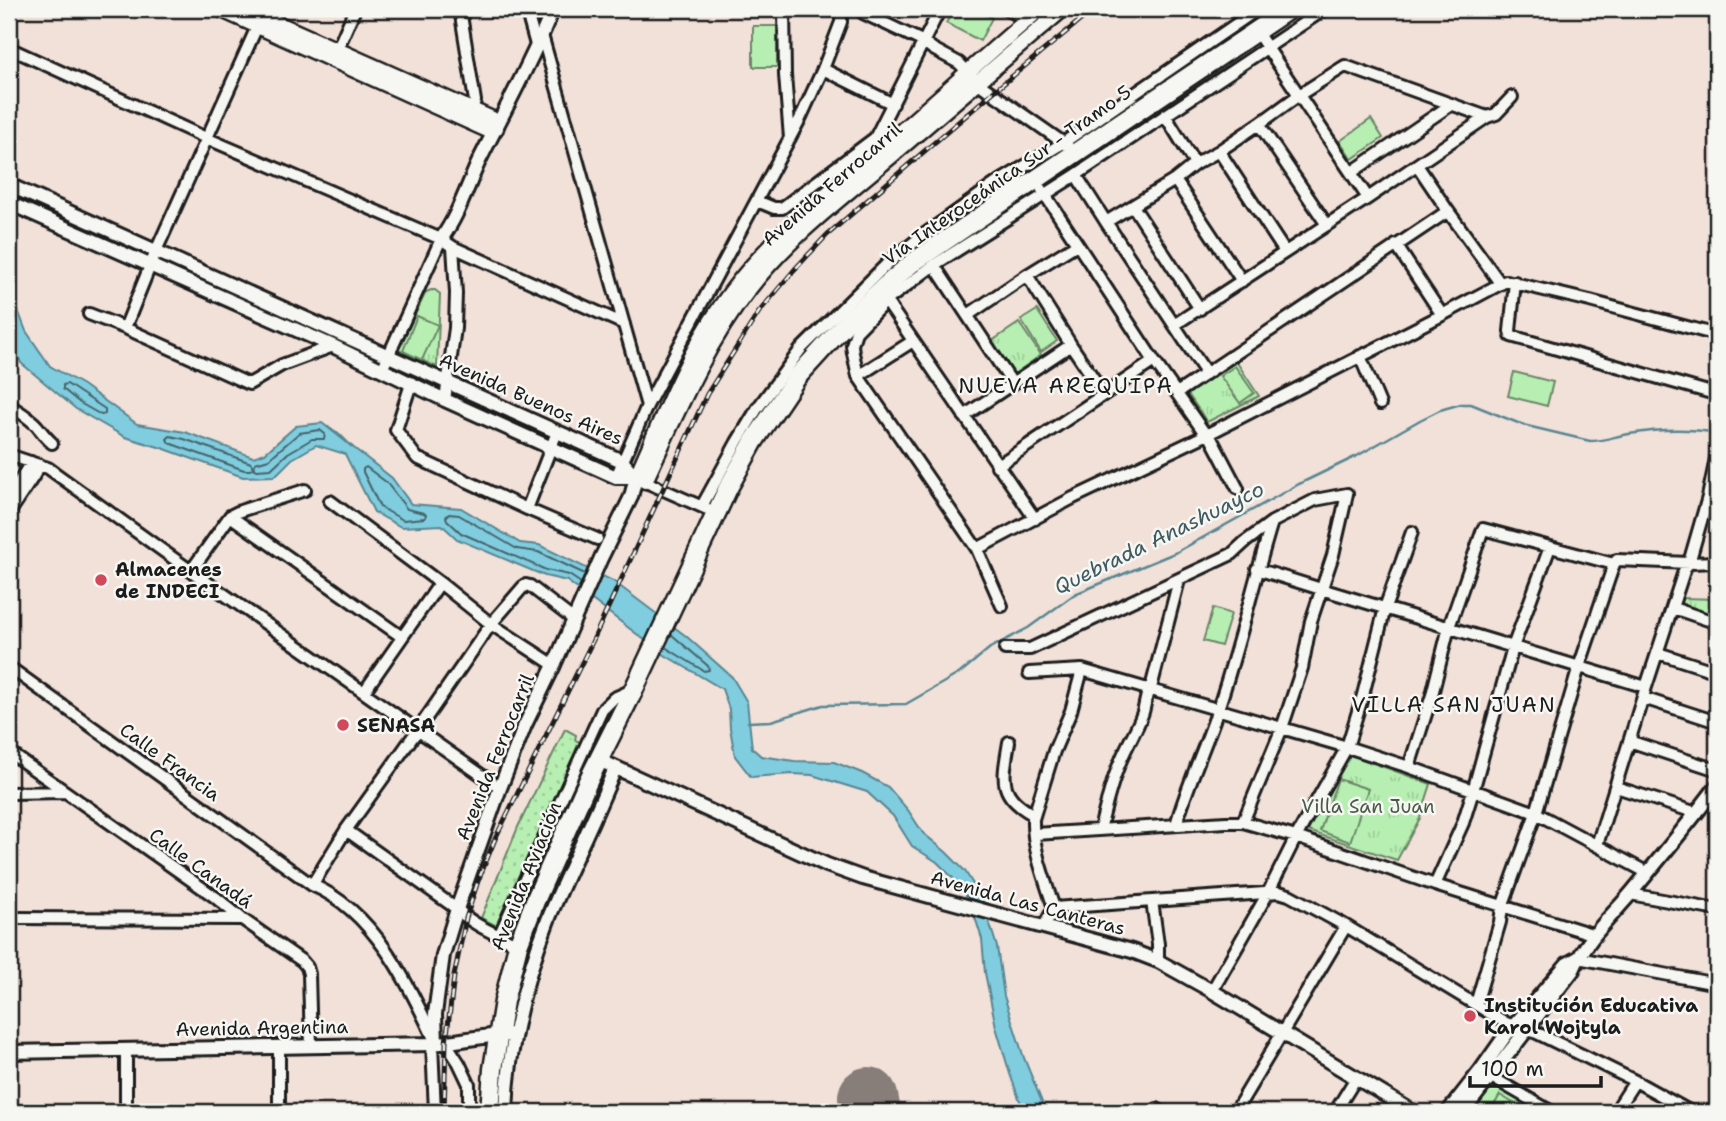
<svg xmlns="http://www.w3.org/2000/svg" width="1726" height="1121" font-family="'Shantell Sans',sans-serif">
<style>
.grass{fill:url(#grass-dots);stroke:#6a8667;stroke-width:2}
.park{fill:url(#park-tufts);stroke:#6a8667;stroke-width:2}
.garden{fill:#b7efb2;stroke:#6a8667;stroke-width:2}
.water{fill:#80cddf;stroke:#588691;stroke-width:2}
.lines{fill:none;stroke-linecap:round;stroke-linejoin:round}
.shore{stroke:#44636a;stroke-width:2}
.stream{stroke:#588691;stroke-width:2.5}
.runway{stroke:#877e7a;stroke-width:60}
.minor-casing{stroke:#1c1c1c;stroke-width:16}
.tertiary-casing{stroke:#1c1c1c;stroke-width:18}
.secondary-casing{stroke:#1c1c1c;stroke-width:19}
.trunk-casing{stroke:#1c1c1c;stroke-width:23}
.minor{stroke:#f6f6f2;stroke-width:10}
.tertiary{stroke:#f6f6f2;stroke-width:12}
.secondary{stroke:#f6f6f2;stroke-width:14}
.trunk{stroke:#f6f6f2;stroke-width:18}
.rail-casing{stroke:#1c1c1c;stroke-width:5}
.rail{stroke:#f6f6f2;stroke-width:2.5;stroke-dasharray:8;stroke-linecap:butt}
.poi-dot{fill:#d1495b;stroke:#f6f6f2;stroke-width:2.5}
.labels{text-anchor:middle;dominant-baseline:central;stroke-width:5;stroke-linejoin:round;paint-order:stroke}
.street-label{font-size:19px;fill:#1c1c1c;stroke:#f6f6f2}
.poi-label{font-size:19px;font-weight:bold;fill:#1c1c1c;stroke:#f6f6f2;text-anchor:start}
.park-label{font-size:19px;fill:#4a5b49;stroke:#f6f6f2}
.neighbourhood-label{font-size:21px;letter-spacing:2px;fill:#1c1c1c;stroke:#f6f6f2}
.water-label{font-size:21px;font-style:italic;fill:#3f5a60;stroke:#f6f6f2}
</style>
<defs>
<pattern id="grass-dots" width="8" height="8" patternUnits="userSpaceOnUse" patternTransform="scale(1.75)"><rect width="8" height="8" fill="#b7efb2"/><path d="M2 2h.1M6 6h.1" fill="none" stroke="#9dcc98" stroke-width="1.8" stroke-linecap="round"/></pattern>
<pattern id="park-tufts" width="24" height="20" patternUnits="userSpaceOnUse" patternTransform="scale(1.75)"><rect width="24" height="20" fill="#b7efb2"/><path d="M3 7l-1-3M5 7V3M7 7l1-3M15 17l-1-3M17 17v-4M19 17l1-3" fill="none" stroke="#9dcc98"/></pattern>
</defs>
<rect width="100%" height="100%" fill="#f2e1d9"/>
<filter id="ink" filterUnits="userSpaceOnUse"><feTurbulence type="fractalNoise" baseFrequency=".0143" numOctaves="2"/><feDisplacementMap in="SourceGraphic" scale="14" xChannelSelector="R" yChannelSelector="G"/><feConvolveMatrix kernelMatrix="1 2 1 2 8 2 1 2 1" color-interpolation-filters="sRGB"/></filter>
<g filter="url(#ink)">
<path class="grass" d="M565 729 576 735 575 740 580 742 497 926 481 918 518 827Z"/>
<path class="park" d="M431 290H435L440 294 437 367 398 350 426 292Z
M1019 323 1041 355 1014 374 992 341Z
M1236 361 1259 396 1207 422 1188 394Z
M1682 598 1717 599V610L1714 617 1680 605Z
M1348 754 1431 784 1420 818 1397 860 1308 831Z
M1494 1084 1539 1112H1473Z"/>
<path class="garden" d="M954 9H975L992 18 980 41 946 23Z
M753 26H777V67H753Z
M1371 119 1383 138 1352 159 1340 141Z
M1037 310 1057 341 1041 352 1021 320Z
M417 316 438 325 422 360 403 351Z
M1235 366 1254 393 1240 403 1220 376Z
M1514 372 1553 382 1547 406 1508 396Z
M1213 608 1231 614 1221 646 1203 641Z
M1338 779 1368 789 1350 842 1320 831Z
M1500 1095 1518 1106 1515 1112H1490Z"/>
<path class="water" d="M9 302 16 305 26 331 50 366 83 385 137 424 185 432 253 457 265 453 296 426 322 423 392 478 411 504 461 508 520 543 539 545 613 581 686 636 732 677 747 702 752 748 761 756 794 761 834 762 862 773 888 787 908 810 923 833 946 852 965 871 982 899 997 947 1004 996 1024 1058 1046 1112H1024L1010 1074 996 1027 985 973 982 939 970 902 959 884 937 862 912 846 893 816 867 792 812 775 792 774 751 777 735 756 730 728 729 709 722 689 663 654 567 581 545 576 457 539 442 525 401 527 374 512 345 454 316 445 292 459 275 476 243 477 162 448 125 437 76 409 21 363 9 335Z"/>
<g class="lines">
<path class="shore" d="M67 384 105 409V414L101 415 80 403 63 389V385Z
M320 430 325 434 324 439H312L288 453 271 469 257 470 254 468 255 463 269 459 299 433Z
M170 436 184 439 251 463 253 468 250 470H244L169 443 167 439Z
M366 467 386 482 407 509 424 513 426 515 425 518 403 520 380 507 363 472V469Z
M581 583 569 575 546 570 461 533 447 520 446 517 449 514 459 515 517 549 538 552 585 574
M665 647 704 671 709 670 708 666 671 634"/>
<path class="stream" d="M328 427 338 433 352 447
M748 722 771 721 823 705 906 704 960 673 990 648 1028 628 1075 594 1177 552 1299 484 1357 456 1420 420 1440 410 1461 404H1471L1523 425 1590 441C1603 441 1616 436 1629 434 1658 429 1688 428 1717 433"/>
<path class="runway" d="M868 1097 871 1112"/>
<g class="minor-casing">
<path id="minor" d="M460 9 475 101 469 116
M526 9 536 45
M784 9 785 75 790 138
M1005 9 1027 19
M863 13 924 42 933 49 959 63 978 83 1068 146
M1256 31 1368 198
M542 35 647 406
M9 48 206 138 441 239 453 247 624 324
M337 50 355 9
M823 69 893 104
M1165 115 1195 164
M1259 124 1327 225
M1219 151 1285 252
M878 158 876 153 875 138 940 9
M1417 165 1448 211 1500 283
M1352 172 1452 104
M1076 175 1106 222 1206 373
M1175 180 1242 281
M1042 190 1154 361 1206 435 1211 438 1238 489
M757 201 774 208H782L875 138
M1133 206 1200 309
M1106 222 1175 180 1195 164 1219 151 1259 124 1299 95 1345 66 1487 117
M1396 245 1442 315
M934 265 1012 383
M1027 275 1071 345 1104 394
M1515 282 1510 331 1511 336 1708 392 1715 388 1717 381
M886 301 1035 519
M89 314 125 328 249 384 282 365 333 346
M968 315 1027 275 1077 244
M1174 325 1368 198 1487 117 1496 114 1512 97
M125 328 156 251 265 9
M1360 356 1380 404
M382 370 441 239
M858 376 913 341
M411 384 396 430 417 458 527 509 597 539
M1177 393 1448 211
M445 400 455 328 456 293 453 247
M9 405C18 411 29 417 37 426 42 432 45 437 52 443
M964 416 1071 345
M9 455 48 468 191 571 500 788
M997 466 1154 361
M616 477 647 406 800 119 823 69 841 22V9
M639 479 707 509
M9 498 31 462
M330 501 440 583 491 624 554 665
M702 506 737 442 757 409 801 349 888 263 922 236 995 184 1063 143 1258 9
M527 509 557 432
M9 513 33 477 40 465
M230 516 402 637
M977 549 1073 498 1206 435 1442 315 1506 281 1590 301 1717 335
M1257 569 1321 589 1646 687
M191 571 230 516 240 511 305 490
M1002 606 977 549 858 376 853 353 852 345 854 338 856 332 886 301 934 265 1076 175 1325 9
M1673 608 1717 623
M1005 649H1030L1232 554 1245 542 1272 522 1315 500 1347 494 1333 555 1311 621 1302 668 1282 728 1243 822
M1658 653 1717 672
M9 667 312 885
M1029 673 1082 670 1347 747 1409 767 1536 813 1648 873
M364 692 440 583
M1643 698 1717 722
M1629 741 1717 770
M1009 742C1003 779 997 795 1034 815
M9 752 215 897 242 919 302 961 307 967 309 974 311 1046
M1409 767 1432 695 1449 627 1483 529 1614 564 1617 560 1689 563 1717 562
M1616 787 1697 813
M9 793 65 792
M1176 825C1187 785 1205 748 1218 709 1239 647 1253 584 1272 522
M1100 829C1106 806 1111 782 1121 760 1127 745 1136 731 1142 715 1146 705 1145 693 1152 684L1179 580
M346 830 457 909C474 926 496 934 518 945
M1035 834 1226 822H1243L1296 837 1435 885 1595 935
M1597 845 1646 687 1685 568 1689 563 1708 497 1717 454
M1435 885 1463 823 1473 791 1513 647 1550 547
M1630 894 1717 910
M1152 901 1158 944V961
M1054 908 1279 892 1289 895 1346 926 1506 1023 1537 1033 1635 1081 1691 1112
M9 918 242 919
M1044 926 1054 908C1045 880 1032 848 1033 819L1054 751 1071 711 1082 670
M499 936 602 710 614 698 632 690
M1578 958 1717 984
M1212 991 1268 893 1296 837 1347 747 1363 695 1385 608 1412 532
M1476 1004 1500 922 1502 907 1536 813 1579 667 1614 564
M435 1041C409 984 373 910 312 885L346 830 417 731 491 624 523 587 526 585 530 586 574 620
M446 1043 459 1063 469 1084V1112
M432 1044 435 1112
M126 1049V1112
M1486 1074 1552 1112
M1157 1109 1162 1112
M279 1112V1046
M1235 1112 1346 926
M1335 1112 1356 1078
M1615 1112 1635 1081"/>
</g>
<g class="tertiary-casing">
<path id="tertiary" d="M9 185 622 461 636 477
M9 203 333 346 445 400 616 477H636
M441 239C458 216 467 187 479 161 504 111 532 61 553 9
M599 760 827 865 863 878 1132 951 1158 961 1212 991 1413 1112
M436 1044 435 1014 443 955 457 909 500 788 525 725 554 665 601 558 631 497 636 477
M9 1052 432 1044C460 1041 487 1035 515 1034
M506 1112C508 1047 524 981 548 920 569 868 595 819 615 768
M1448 1112 1481 1070 1505 1036 1567 964 1578 958
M1463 1112 1573 970C1586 939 1611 917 1632 892 1661 857 1690 822 1717 786"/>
</g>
<g class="secondary-casing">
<path id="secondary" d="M220 9 479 126 488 130 496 128 492 119 245 9
M636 477C662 419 685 359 721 306 764 243 818 201 876 153 931 106 984 56 1040 9
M645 481C676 415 704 347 749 289 788 238 840 199 889 158 947 109 1005 58 1063 9"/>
</g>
<g class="trunk-casing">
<path id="trunk" d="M490 1112 493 1069 504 1001 518 945 535 901 589 779 634 689 728 488 754 441 797 377 848 321 885 286 912 263 1289 9"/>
</g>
<use href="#minor" class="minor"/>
<use href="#tertiary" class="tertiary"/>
<use href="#secondary" class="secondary"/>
<use href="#trunk" class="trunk"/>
<g class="rail-casing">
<path id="rail" d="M444 1112 446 1043 454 976 466 918 478 881 495 839 595 636 707 394 759 312 795 269 827 235 992 93 1094 9"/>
</g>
<use href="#rail" class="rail"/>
</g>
</g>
<g class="poi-dot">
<circle cx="101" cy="580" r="7"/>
<circle cx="343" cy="725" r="7"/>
<circle cx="1470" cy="1016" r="7"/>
</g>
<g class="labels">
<g class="street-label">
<text transform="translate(1007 175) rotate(-35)">Vía Interoceánica Sur - Tramo 5</text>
<text transform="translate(832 184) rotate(-41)">Avenida Ferrocarril</text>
<text transform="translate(531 399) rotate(24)">Avenida Buenos Aires</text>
<text transform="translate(495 757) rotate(-68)">Avenida Ferrocarril</text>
<text transform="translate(170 762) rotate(36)">Calle Francia</text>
<text transform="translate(201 868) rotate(36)">Calle Canadá</text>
<text transform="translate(526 876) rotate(-68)">Avenida Aviación</text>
<text transform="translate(1028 903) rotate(15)">Avenida Las Canteras</text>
<text transform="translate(262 1028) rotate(-1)">Avenida Argentina</text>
</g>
<g class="poi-label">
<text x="115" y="569">Almacenes<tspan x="115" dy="22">de INDECI</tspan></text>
<text x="357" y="725">SENASA</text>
<text x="1484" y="1005">Institución Educativa<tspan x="1484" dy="22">Karol Wojtyla</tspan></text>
</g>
<g class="park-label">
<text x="1368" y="806">Villa San Juan</text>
</g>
<g class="neighbourhood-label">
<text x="1066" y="386">NUEVA AREQUIPA</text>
<text x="1454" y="705">VILLA SAN JUAN</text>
</g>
<g class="water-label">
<text transform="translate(1159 538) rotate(-26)">Quebrada Anashuayco</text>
</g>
</g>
<rect width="1726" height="1121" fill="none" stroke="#f6f6f2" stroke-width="35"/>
<rect x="18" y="18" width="1691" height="1086" fill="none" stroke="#1c1c1c" stroke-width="2.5" filter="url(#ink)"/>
<path d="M1470 1076v10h131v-10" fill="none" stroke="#1c1c1c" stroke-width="3.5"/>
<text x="1481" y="1076" font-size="21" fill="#1c1c1c" stroke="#f6f6f2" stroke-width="5" paint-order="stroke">100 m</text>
</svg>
